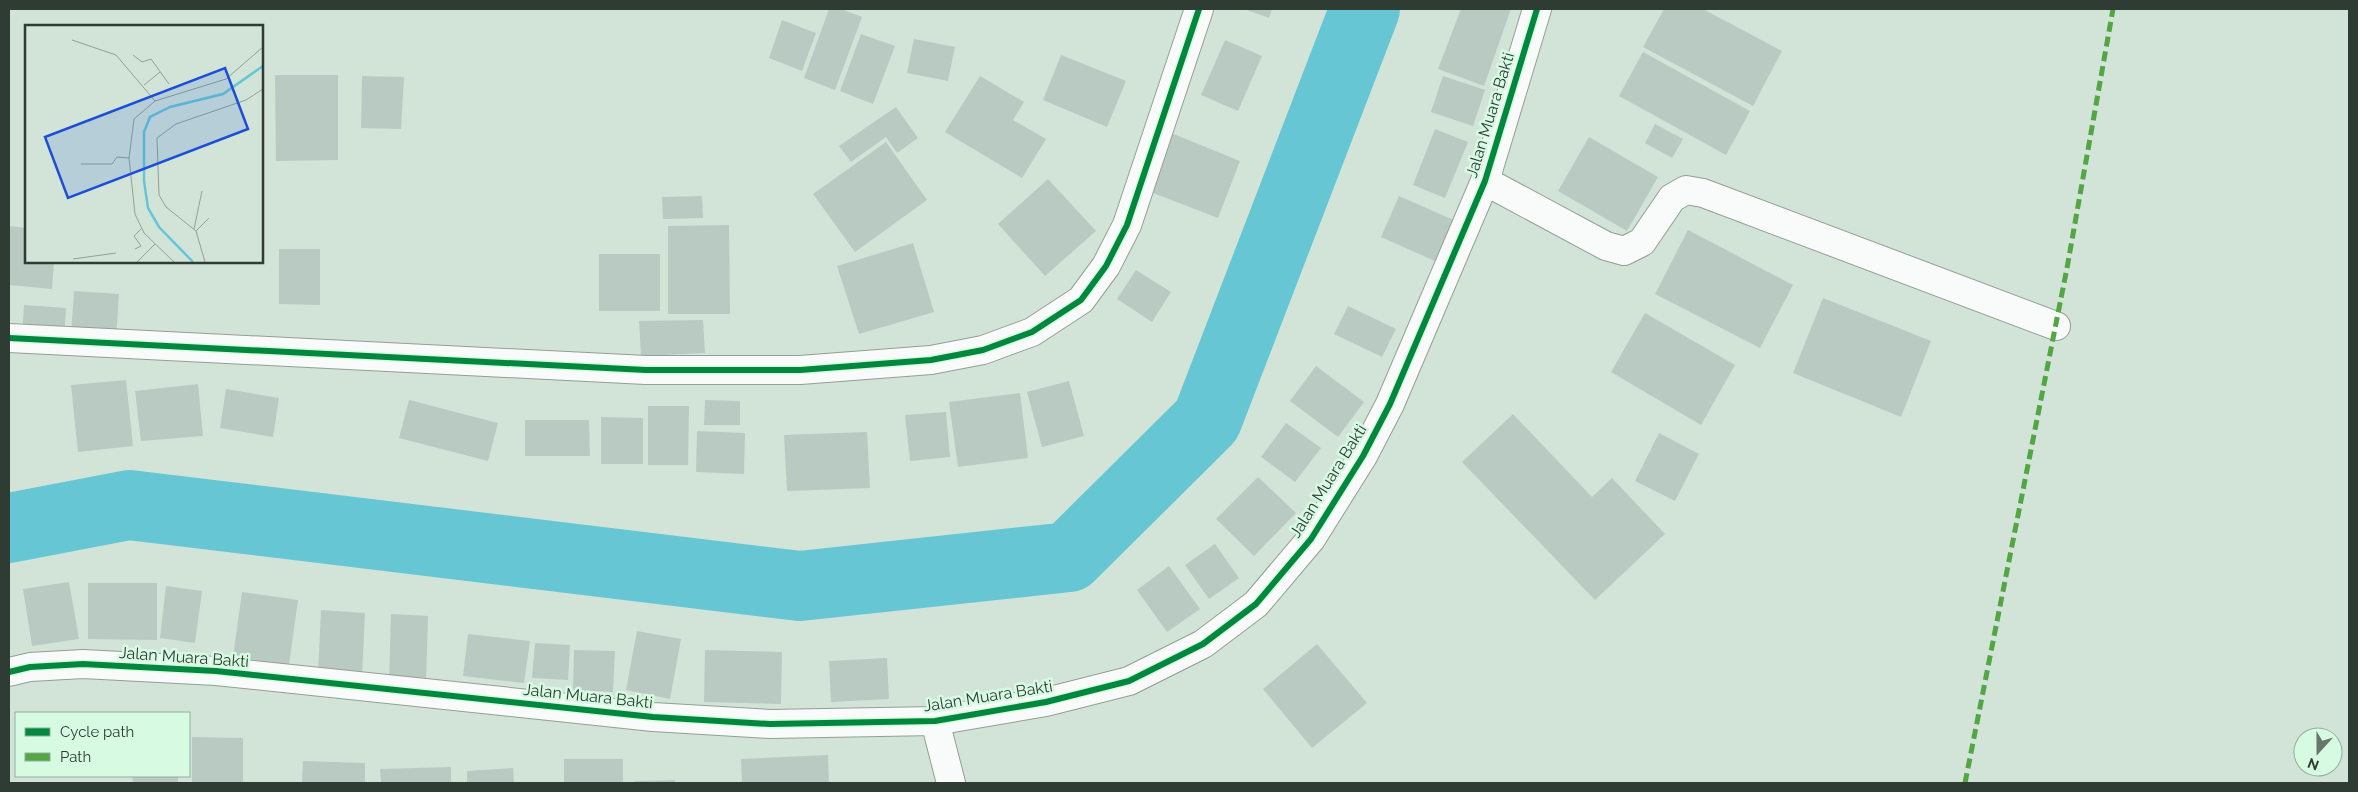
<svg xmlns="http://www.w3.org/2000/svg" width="2358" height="792" font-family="Raleway,sans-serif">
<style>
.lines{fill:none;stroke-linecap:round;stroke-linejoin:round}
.river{stroke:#66c6d4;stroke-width:70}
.building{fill:#b9cac3}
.minor-casing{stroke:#929f96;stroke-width:30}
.tertiary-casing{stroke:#929f96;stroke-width:30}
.minor{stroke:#f8fbf9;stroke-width:28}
.tertiary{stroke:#f8fbf9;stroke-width:28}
.quiet{stroke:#52a644;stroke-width:5;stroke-dasharray:10 5;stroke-linecap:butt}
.cycleway-casing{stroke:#d7fae2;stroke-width:9}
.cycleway{stroke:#00873e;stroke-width:6}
.labels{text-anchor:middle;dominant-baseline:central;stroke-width:5;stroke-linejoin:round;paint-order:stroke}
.street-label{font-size:16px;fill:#2e3c33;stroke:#d7fae2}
.inset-river{fill:none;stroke:#66c6d4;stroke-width:2.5}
.inset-road{fill:none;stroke:#90a196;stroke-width:1}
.view{fill:#1d4ed8;fill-opacity:0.15;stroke:#1d4ed8;stroke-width:2.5}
.inset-edge{fill:none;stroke:#2e3c33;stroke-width:2.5}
</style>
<rect width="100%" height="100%" fill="#d2e4d8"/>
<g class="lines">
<path class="river" d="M9 528 129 505 800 586 1069 557 1207 420 1365 9"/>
</g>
<path class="building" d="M829 9H841L862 17 835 90 804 78Z
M1244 9H1272L1269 18Z
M1461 9H1511L1484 86 1438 69Z
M1664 9H1703L1782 51 1753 106 1643 47Z
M782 20 816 33 802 71 769 58Z
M861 34 895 46 873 104 840 91Z
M914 39 955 47 948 81 907 73Z
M1225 40 1262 56 1238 111 1201 95Z
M1643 52 1750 111 1726 155 1619 96Z
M1061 55 1126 81 1107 127 1043 100Z
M275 75H338V160L276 161Z
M362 76 404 77 401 129 361 128Z
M980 76 1024 102 1013 120 1046 139 1022 178 945 132Z
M1443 76 1485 90 1473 126 1431 112Z
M896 107 918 138 897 153 886 137 851 162 839 146Z
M1655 124 1683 139 1672 158 1645 143Z
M1435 129 1468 142 1445 198 1413 185Z
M1171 133 1240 161 1218 218 1148 191Z
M1589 137 1658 177 1627 231 1558 191Z
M886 142 927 200 855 252 813 194Z
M1048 179 1096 231 1045 276 998 224Z
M702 196 703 218 663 219 662 197Z
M1399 196 1456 221 1437 262 1381 237Z
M729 225 730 314H668V226Z
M9 226 26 228V261H54L52 289 9 285Z
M1688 230 1793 285 1760 348 1655 294Z
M913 243 934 312 859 334 837 266Z
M279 249H320V305L279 304Z
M599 254H660V311H599Z
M1136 270 1171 292 1152 322 1117 299Z
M74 291 119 294 116 339 71 335Z
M1823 298 1931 341 1901 417 1793 373Z
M24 305 66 308 64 339 22 336Z
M1348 306 1396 329 1382 357 1334 334Z
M1645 313 1735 365 1701 425 1611 372Z
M703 320 705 353 641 356 639 321Z
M1316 366 1364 402 1338 437 1290 401Z
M126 380 133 446 78 452 71 385Z
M1069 381 1084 436 1042 447 1027 392Z
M198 384 203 436 141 441 135 391Z
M226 389 279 398 273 437 220 428Z
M1020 393 1028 458 958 467 949 402Z
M409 400 498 423 488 461 399 438Z
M705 400 740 401V425H704Z
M648 406H689L688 465H648Z
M946 412 950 457 910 461 905 415Z
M1513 414 1592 497 1612 478 1665 534 1595 600 1462 462Z
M601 417 643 418V464H601Z
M525 420H589L590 456H525Z
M1286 423 1321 448 1295 482 1261 457Z
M697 431 745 433 744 474 696 472Z
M867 432 870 488 787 491 784 435Z
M1659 433 1699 454 1675 501 1635 481Z
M1258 477 1296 513 1254 556 1216 519Z
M1215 544 1239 578 1209 599 1185 565Z
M1169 566 1200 609 1167 632 1137 590Z
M69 582 79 639 32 646 23 589Z
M88 583H157V640L88 639Z
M166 586 202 591 195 643 160 638Z
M242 592 298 600 289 665 233 657Z
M321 610 365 613 362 676 318 674Z
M391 614 428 616 426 682 389 681Z
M637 631 681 639 670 699 626 690Z
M468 634 530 641 524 683 463 676Z
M535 643 570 645 568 680 532 678Z
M1317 644 1367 703 1312 748 1263 689Z
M574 650 615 651 613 692 573 690Z
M705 650 782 652 781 704 704 702Z
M887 658 889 699 831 702 829 661Z
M192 737 243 738V783H192Z
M828 755 829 783H742L741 759Z
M564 759H623V783H564Z
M303 761 365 763V783H302Z
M451 767V783H381L380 769Z
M513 768 514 783H467V771Z
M132 776H178V783H133Z
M675 780V783H635V781Z"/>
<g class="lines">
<g class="minor-casing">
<path id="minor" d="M1485 181 1606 246 1624 251 1642 242 1672 198 1686 190 1703 193 2056 326
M9 338 646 370H800L931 360 983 350 1032 332 1081 300 1106 266 1127 225 1199 9
M935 721 951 783"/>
</g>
<g class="tertiary-casing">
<path id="tertiary" d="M9 672 30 667 83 664 216 671 653 717 770 724 935 721 1046 702 1129 681 1203 644 1256 604 1311 539 1363 456 1390 404 1485 181 1537 9"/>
</g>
<use href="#minor" class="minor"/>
<use href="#tertiary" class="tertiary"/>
<path class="quiet" d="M1965 783 2067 268 2113 9"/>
<g class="cycleway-casing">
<path id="cycleway" d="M9 338 646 370H800L931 360 983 350 1032 332 1081 300 1106 266 1127 225 1199 9
M9 672 30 667 83 664 216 671 653 717 770 724 935 721 1046 702 1129 681 1203 644 1256 604 1311 539 1363 456 1390 404 1485 181 1537 9"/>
</g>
<use href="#cycleway" class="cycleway"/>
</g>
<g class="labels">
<g class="street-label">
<text transform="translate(1490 115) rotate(-73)">Jalan Muara Bakti</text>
<text transform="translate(1328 481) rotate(-58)">Jalan Muara Bakti</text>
<text transform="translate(184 657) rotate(4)">Jalan Muara Bakti</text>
<text transform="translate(588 696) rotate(6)">Jalan Muara Bakti</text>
<text transform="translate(988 696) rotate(-9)">Jalan Muara Bakti</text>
</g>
</g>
<g transform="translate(25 25)">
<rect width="238" height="238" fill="#d2e4d8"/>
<path class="inset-river" d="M168 237 134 202 123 183 119 156V107L125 92 145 82 198 69 238 41"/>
<path class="inset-road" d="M47 15 91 30 130 76M108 30 117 37 126 34 144 59M119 60 135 47M56 139H87L92 132 104 133M169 204 177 166M171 206 184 193M110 224 116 221 109 211 116 204M48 234 91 228M112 237 130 219M149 237 119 208 110 189 104 133 109 94 130 76 201 54 238 22M180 237 171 206 141 182 134 170 132 113 151 99 221 75 238 64"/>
<path class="view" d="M200 43 223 104 43 173 20 112Z"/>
<rect width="238" height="238" class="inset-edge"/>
</g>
<rect width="2358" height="792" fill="none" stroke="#2e3c33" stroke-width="20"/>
<rect x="15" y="712" width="175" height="65" fill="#d7fae2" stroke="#93ae9c"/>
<rect x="25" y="728" width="25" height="8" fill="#00873e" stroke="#93ae9c"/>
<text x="60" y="737" font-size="15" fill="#2e3c33">Cycle path</text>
<rect x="25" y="753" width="25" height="8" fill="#52a644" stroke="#93ae9c"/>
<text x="60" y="762" font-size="15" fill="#2e3c33">Path</text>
<g transform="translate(2318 752) rotate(201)"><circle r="24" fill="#d7fae2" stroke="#93ae9c"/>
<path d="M0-4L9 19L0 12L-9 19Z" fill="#67776d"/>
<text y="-8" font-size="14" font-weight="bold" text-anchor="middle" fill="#2e3c33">N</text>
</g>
</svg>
